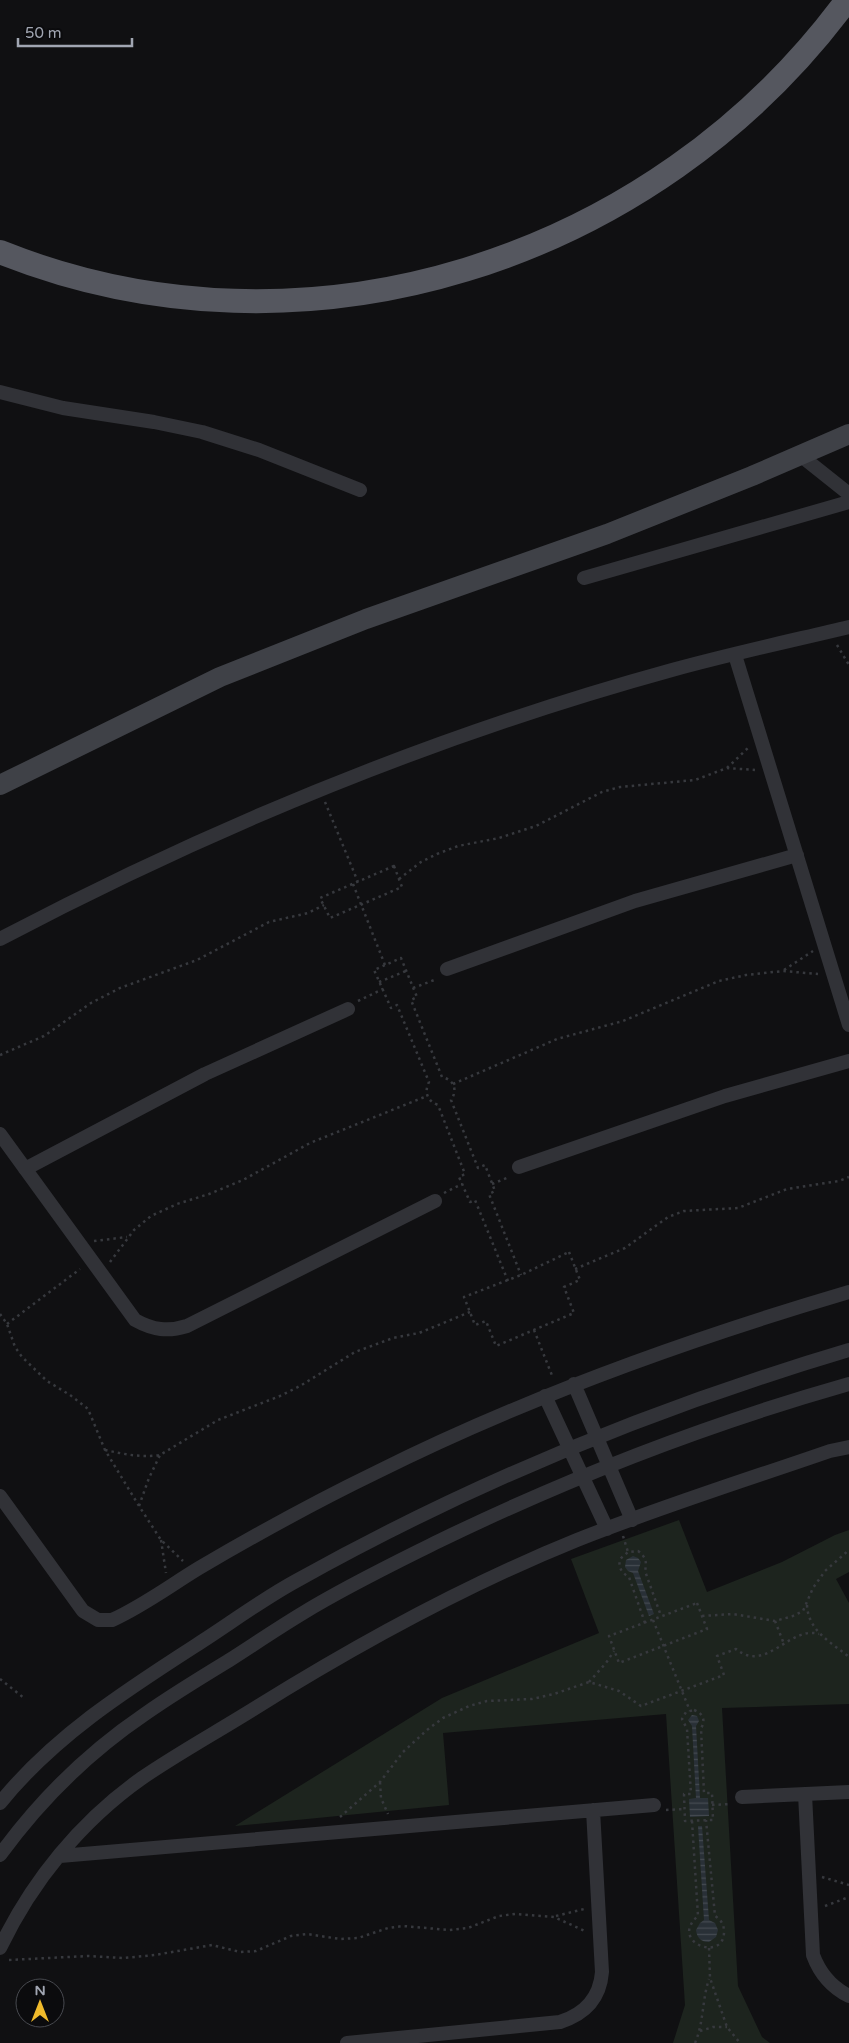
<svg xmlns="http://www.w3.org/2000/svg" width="849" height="2043" font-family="'Varela Round',sans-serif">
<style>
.park{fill:#1d241e}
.water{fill:url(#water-rules)}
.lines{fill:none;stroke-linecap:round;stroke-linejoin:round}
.path{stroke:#37393e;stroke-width:2.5;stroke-dasharray:2.5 4;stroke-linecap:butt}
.minor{stroke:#313237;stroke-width:14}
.secondary{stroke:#3f4147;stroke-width:20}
.trunk{stroke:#55575f;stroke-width:24}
</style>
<defs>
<pattern id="water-rules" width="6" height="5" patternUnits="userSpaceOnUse" patternTransform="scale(1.25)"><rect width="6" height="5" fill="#293037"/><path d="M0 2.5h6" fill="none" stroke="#454b52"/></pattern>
</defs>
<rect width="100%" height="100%" fill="#101012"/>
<path class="park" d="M679 1520 707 1592 782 1562 835 1535 849 1530V1572L836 1579 849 1603V1704L722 1708 738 1986 762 2037 770 2043H673L685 2005 666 1714 443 1733 449 1805 235 1826 442 1698 599 1633 571 1559Z"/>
<path class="water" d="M633 1556 638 1558 641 1562 638 1571 654 1614 649 1616 633 1573 628 1571 625 1567 626 1560Z
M692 1715 697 1716 699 1721 696 1726 700 1798H708L709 1816 690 1817 689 1799 696 1798 692 1726 688 1720Z
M698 1826H702L709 1920 715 1923 718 1930 716 1937 709 1942C701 1942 697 1938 696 1930L700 1923 704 1920Z"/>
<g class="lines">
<path class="path" d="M837 645 849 665
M727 768 750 746
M325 802 358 882
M394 866 402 887 330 918 320 898Z
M399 879 421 862 437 854 458 846 499 838 536 826 602 792 620 787 695 780 727 768 755 770
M353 884 385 965
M784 970 813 951
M379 982 406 971
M413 988 437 979
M358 1001 383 989
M0 1055 44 1036 91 1003 120 988 197 960 269 922 308 913 324 905
M453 1084 557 1039 623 1021 719 981 746 975 783 971 818 974
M492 1184 509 1177
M444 1193 462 1184
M94 1241 127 1237
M569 1252 580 1280 564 1287 574 1313 496 1346 486 1321 475 1325 464 1297 521 1275Z
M110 1262 134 1230 151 1216 177 1204 209 1194 243 1180 310 1143 427 1096
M575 1269 625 1248 668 1217 684 1211 738 1208 787 1189 839 1181 849 1177
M508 1281 475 1200 470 1202 459 1177 465 1174 438 1105C427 1101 424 1092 429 1082L397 1005 391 1008 374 970 401 958 417 997 411 1000 442 1077C454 1080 458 1090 451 1100L478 1168 485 1165 495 1191 489 1194 521 1275
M0 1314 7 1324 15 1347 22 1357 47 1381 70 1395 88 1409 105 1450 139 1506 161 1540 183 1561
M7 1324 80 1269
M534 1330 553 1378
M105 1450C124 1454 141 1458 160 1455L218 1420 280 1396 300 1386 355 1352 393 1338 419 1333 470 1312
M139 1506 149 1478 160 1455
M623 1536 628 1552
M161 1540 166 1573
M697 1603 707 1629 619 1663 609 1636Z
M807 1605C808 1631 831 1642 849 1657
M702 1616 733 1614 775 1621 793 1616 803 1611 813 1588 825 1571 849 1550
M653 1620 690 1711
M775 1621 784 1644
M645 1623 629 1577C622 1573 618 1568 620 1559L628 1552 638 1551C646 1557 647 1562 645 1571L661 1616
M0 1679 24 1698
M589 1682 606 1663 614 1651
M694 1710C703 1713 706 1721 701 1728L704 1793H712L713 1820 685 1821 684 1794H691L687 1729 682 1719 686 1712Z
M380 1782 381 1798 388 1814
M712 1805 731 1804
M666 1810 684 1809
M340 1817 380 1782 403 1752 427 1730 443 1718 469 1706 487 1701 532 1699 554 1694 589 1682 619 1691 641 1706 724 1675 717 1656 736 1649C766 1674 790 1625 819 1634
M692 1821 698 1916C668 1942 724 1963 724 1932 724 1924 721 1920 715 1916L706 1820
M822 1877 849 1885
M825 1906 849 1897
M556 1916 584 1909
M709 1948 710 1978 727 2027 740 2043
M9 1960 88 1956 124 1958 155 1955 212 1945 240 1952 256 1951 291 1936 307 1934 340 1939 358 1938 388 1928 403 1926 449 1930 468 1928 499 1916 515 1914 554 1917 585 1931
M700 2031 713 2027H727
M695 2043C704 2022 702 2000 709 1979"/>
<path class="minor" d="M0 392 63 408 154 422 202 432 259 450 360 490
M800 455 849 494
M584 578 849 502
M735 655 849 1025
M0 939C213 827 439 734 672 670 730 654 790 641 849 627
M447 969 635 901 797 855
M0 1134 135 1320C153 1330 168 1332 187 1326L435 1201
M519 1167 725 1096 849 1061
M25 1169 205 1074 348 1009
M574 1384 632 1520
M545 1396 607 1529
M0 1496 83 1611 98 1620H112C143 1606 171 1585 199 1568 257 1534 315 1502 375 1473 527 1397 686 1340 849 1292
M805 1794 813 1955C820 1974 831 1987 849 1996
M742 1797 849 1792
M0 1803C55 1735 128 1689 201 1642 232 1622 263 1599 296 1581 471 1483 657 1407 849 1350
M0 1855C40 1800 89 1752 145 1714 172 1695 200 1678 228 1661 253 1645 278 1628 303 1613 347 1586 393 1564 439 1541 571 1477 708 1424 849 1384
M60 1856 654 1805
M0 1948C32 1881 81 1821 142 1778 177 1754 215 1733 252 1710 356 1645 463 1586 577 1540 660 1507 746 1480 830 1451L849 1447
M347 2043 560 2022C585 2014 600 1998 602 1972L593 1810"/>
<path class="secondary" d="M0 785 220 677 366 619 607 534 752 476 849 434"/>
<path class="trunk" d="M0 252C305 374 655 261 847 0"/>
</g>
<g transform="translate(40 2003)"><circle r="24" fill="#0b0b0d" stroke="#47494f"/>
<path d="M0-4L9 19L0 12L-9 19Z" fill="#efba2b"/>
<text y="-8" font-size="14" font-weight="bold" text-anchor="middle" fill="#a1a6b2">N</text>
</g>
<path d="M18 38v8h114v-8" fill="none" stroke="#a1a6b2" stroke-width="2.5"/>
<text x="25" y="38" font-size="15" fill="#a1a6b2" stroke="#0b0b0d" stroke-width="4" paint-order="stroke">50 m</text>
</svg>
